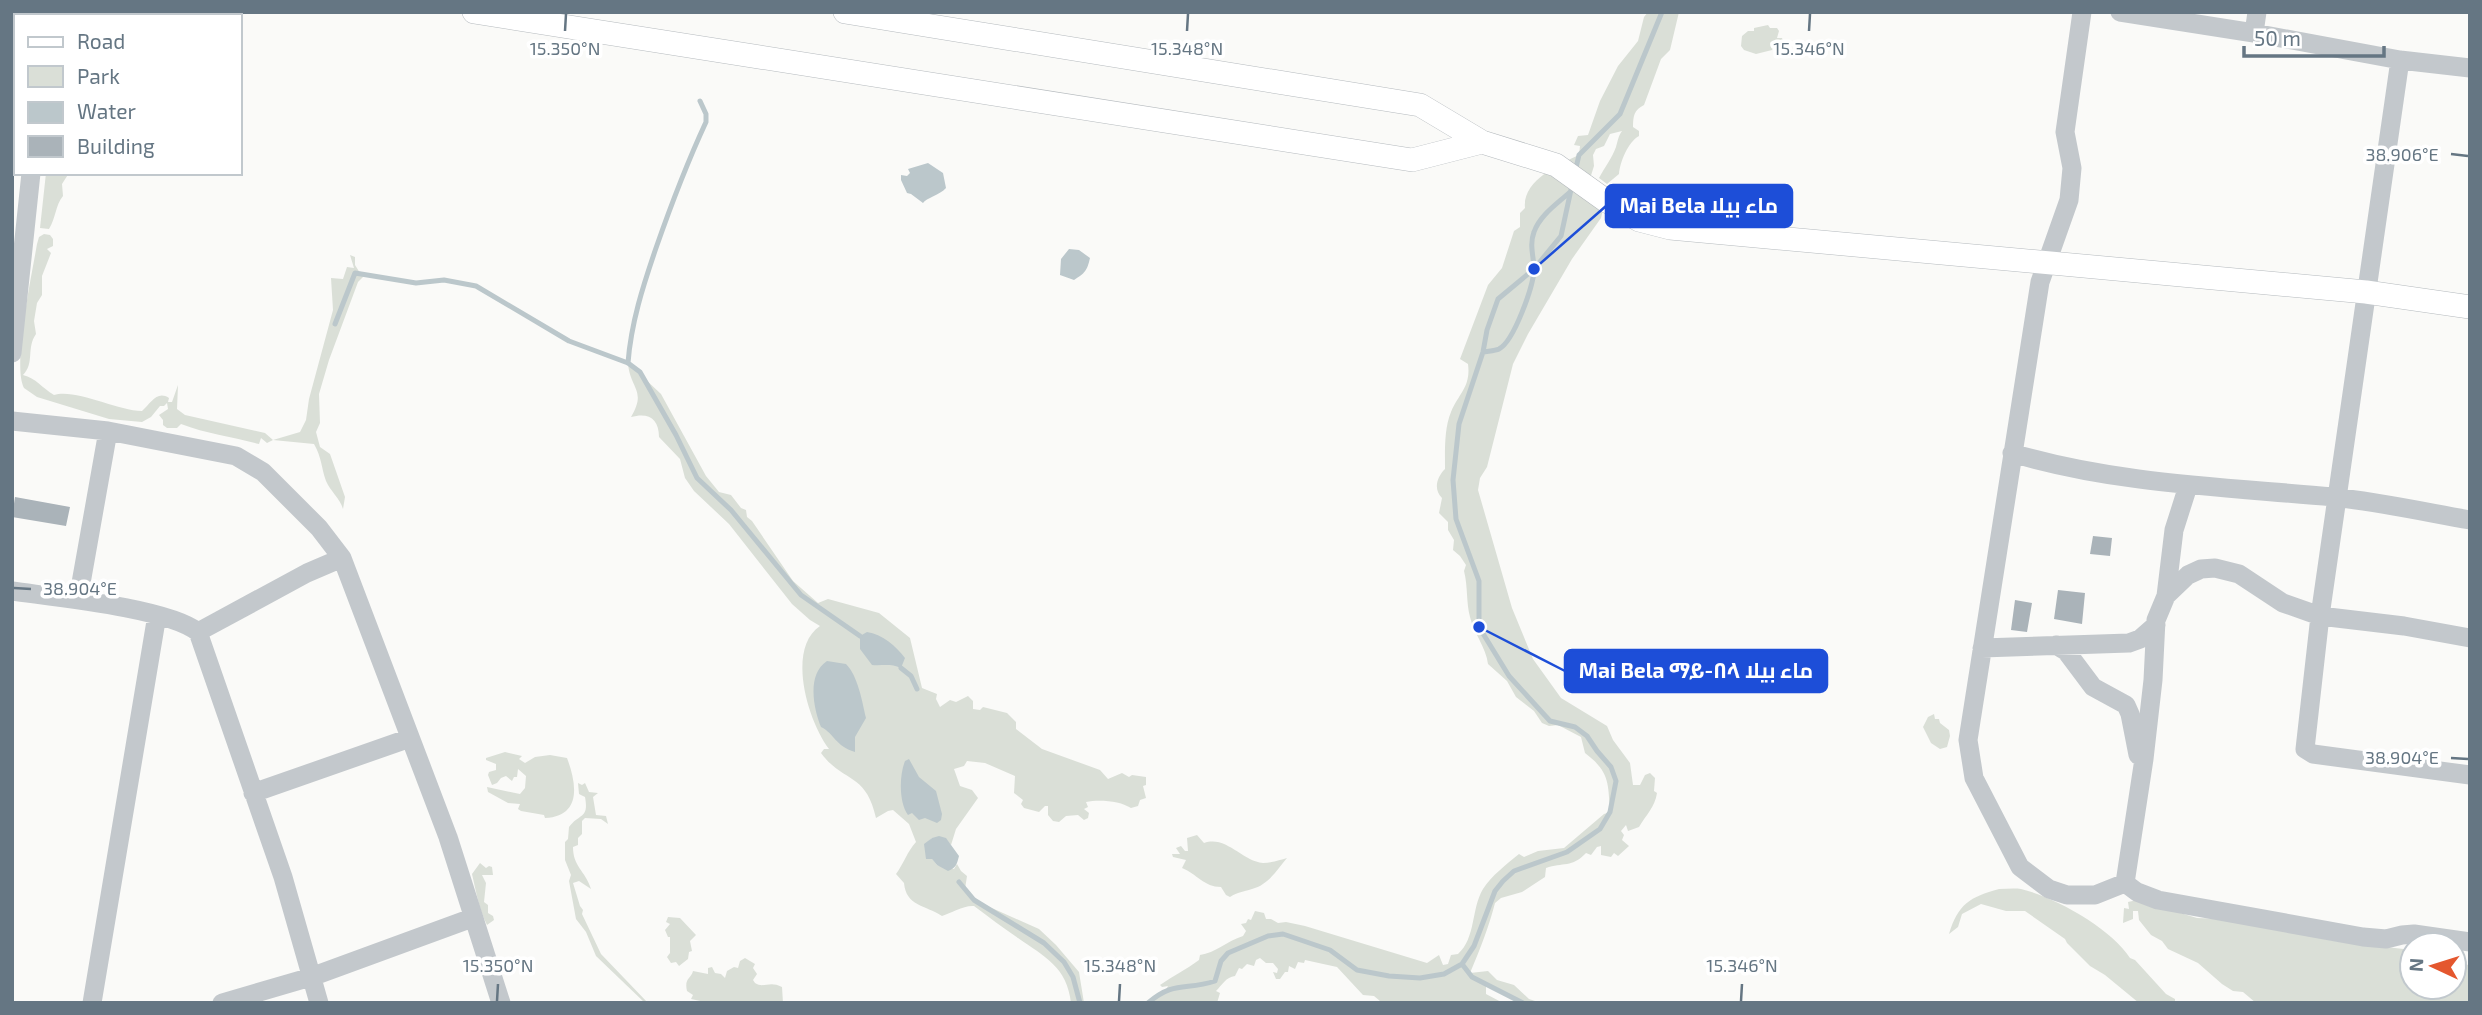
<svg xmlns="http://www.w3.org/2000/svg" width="2482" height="1015" font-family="'Exo 2',Cairo,'Noto Sans Ethiopic',sans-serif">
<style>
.green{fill:#dadfd7}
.water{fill:#bbc7cb}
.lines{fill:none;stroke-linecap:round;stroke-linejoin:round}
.stream{stroke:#bbc7cb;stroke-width:5}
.building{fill:#aab3b9}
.major-casing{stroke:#b5babe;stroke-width:24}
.minor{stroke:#c3c8cc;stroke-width:19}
.major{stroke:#fff;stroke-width:23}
.ticks{fill:none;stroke:#657683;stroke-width:2.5}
.ticks-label{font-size:18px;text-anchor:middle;fill:#657683;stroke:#fff;stroke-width:7;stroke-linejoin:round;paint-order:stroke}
.leader{fill:none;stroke:#1d4ed8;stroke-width:2.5}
.callout-dot{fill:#1d4ed8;stroke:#fff;stroke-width:2.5}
.callout{fill:#1d4ed8;stroke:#1d4ed8;stroke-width:2.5}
.callout-label{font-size:21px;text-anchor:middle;font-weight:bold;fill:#fff}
</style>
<rect width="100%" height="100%" fill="#fafaf8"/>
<path class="green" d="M1648 12H1679L1670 50 1661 59 1644 105C1634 110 1633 116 1633 127L1639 131V136C1628 142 1620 162 1619 174L1607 184 1599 178C1605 167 1612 158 1616 147 1618 140 1618 137 1622 131L1610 134 1604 146 1596 149 1593 155 1594 166 1587 188 1605 200 1601 218 1572 259 1528 334 1513 364 1487 467 1480 478 1478 490 1512 608 1533 659 1561 698 1607 726 1613 740 1630 763 1633 785H1640L1645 775 1650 773 1655 778 1654 791 1657 793C1655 807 1646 815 1639 827L1628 831 1626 825 1621 831 1624 835 1622 840 1629 846 1618 856 1614 853 1611 857 1601 855V846L1597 847 1591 855 1586 853C1572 868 1563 862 1546 868L1545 877 1522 892 1501 898 1495 903C1489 926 1480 950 1470 973L1488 971 1497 980 1514 985 1529 999 1541 1003H1516L1514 999 1486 986V994L1503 1003 1380 1001 1374 996 1363 995 1337 967 1305 960 1304 963 1298 962 1295 969 1289 966 1288 972H1285L1280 979H1276L1273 972 1277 973 1278 969 1273 963H1266L1260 958 1256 960 1254 966 1247 964 1242 969 1239 968 1235 976C1226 977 1222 985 1216 991L1220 993 1217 1003H1148L1165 991 1168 986 1162 987 1160 985C1173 976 1187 969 1199 960L1200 955C1215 953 1227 941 1243 936L1246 931 1241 924 1246 923 1248 919 1251 920 1255 911 1264 913 1266 919H1271L1278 923 1286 922 1305 926 1427 963 1439 955 1443 965 1448 964 1451 955 1458 954C1476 938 1471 909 1483 889 1491 876 1507 864 1519 854L1524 857 1538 851 1564 848 1604 814 1610 812C1608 783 1610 772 1585 753L1581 737 1558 725 1549 726 1542 723 1534 711 1516 697 1507 681 1488 664C1486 647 1474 634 1470 617 1466 602 1468 586 1464 571L1466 565 1460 556 1453 550 1454 540 1448 530V522L1439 513 1442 498C1433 489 1437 477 1445 469 1445 452 1444 428 1451 412 1459 393 1471 387 1468 364L1460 359 1488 285 1502 268 1514 231 1520 227V213L1525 208C1522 181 1558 165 1579 155L1580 146 1574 145 1578 136 1588 135 1600 101 1618 66 1638 41 1644 17Z
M1768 25 1770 28H1777L1779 31 1777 38H1782L1783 41 1779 43V47L1775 44 1772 50 1756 54 1744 50 1741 46 1742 36 1748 31H1754V28Z
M46 173H69L62 184 63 196C55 206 56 218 49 229L40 228Z
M44 234 50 235 53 239V246L47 249 51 253 42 276V295L37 303 34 321 36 334C26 348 35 363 23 375 36 378 42 388 54 395 74 388 116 410 142 411 151 403 157 390 169 398L168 402H172L178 385 177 409 185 415 265 433 273 440 300 432 306 420 309 399 333 310 331 278 343 279 347 267 354 268 350 255 355 257V265L360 273 366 274 358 282 329 360 319 394 320 423 316 432 320 447 330 454 345 497 343 509C340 498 330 491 326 481 321 467 322 458 314 444L273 440 267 443 261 438 259 444C233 437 207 434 181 424L177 428H167L163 425V420L159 415 168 409 167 403 164 406H160L151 417 142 422 109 419 37 397 24 388C12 366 32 274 37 244L39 237Z
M628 363 661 394 706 476 719 492 731 495 741 508 746 510 747 517 752 521 793 581 818 603 828 599 879 613 910 638 922 688 937 694 936 699 940 707 950 700 956 702 968 696 973 701V709L980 710 983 707 1007 713 1016 722V729L1042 749 1100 770 1108 779 1122 773 1129 777 1132 775 1146 777V785L1143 786 1146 798 1140 800 1138 806 1131 808C1121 801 1099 799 1086 802L1088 807 1084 809 1089 813 1088 818 1084 820 1078 815 1066 816 1059 822 1053 821 1048 815V806H1045L1039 812 1024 808 1021 804 1023 800 1014 793 1015 776 985 763 967 761 964 766 954 769 960 786 972 790 978 798 956 829 951 845 946 839 932 838 928 842 926 851 937 865 954 869 957 864 961 871 967 876 965 889 974 900 1039 929 1056 945 1079 972 1084 1003H1071C1067 967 1045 957 1018 938 1003 928 989 917 974 906 964 905 951 913 942 916 925 905 906 906 904 883L896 874C904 863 907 852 916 842L909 824 893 810 888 811 876 818C866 772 843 783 821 753L824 749H829C808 721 786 649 820 626L810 620 792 604 729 524 694 491 685 478 680 459 659 437C659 419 649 412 631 417 647 390 630 389 628 363Z
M1934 714 1935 719H1939L1940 723 1949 730 1950 736 1947 747 1940 749 1931 743 1923 727 1928 717Z
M505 752 522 756 519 759 525 763 535 757 550 755 567 758C576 782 583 816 545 818L544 815 521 811 518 809 520 804 508 803 488 792 487 787 520 794 525 788 526 776 518 769 517 777H514L512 781 506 776 501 778 497 783 492 785 488 775 489 772 496 770V764L486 760V758Z
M578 783 582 785 585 783 589 792 598 793 593 797 596 815 606 816 608 824 601 819 585 818 582 821V834L578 838V845L573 847C573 867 585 870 591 889L579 881 573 883 580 906 583 910 582 914 601 954 648 1003H645L596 956 586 932 576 919 569 881 571 875 565 860V842L568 839 569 827C580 813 589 819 585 797L579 794Z
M1197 835 1204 843C1226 835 1242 861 1263 863 1271 863 1280 860 1287 858 1277 870 1268 885 1252 889 1243 892 1238 892 1230 897L1226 895 1221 887C1204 887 1197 874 1182 868L1186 860 1173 857 1172 854H1180L1176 848 1181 846 1185 851H1188L1187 838Z
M480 863 486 868 489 866 492 867 493 875H482L486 883 484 902 488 905V913L493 916 494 920 487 925C479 909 476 891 472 874Z
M1999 889C2006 889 2014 888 2021 889 2055 897 2111 928 2130 958L2135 960 2166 994 2175 999V1003H2139L2105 975 2090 966 2067 943 2065 939 2025 911H2006L1981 904 1962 914 1958 927 1949 934C1958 904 1970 897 1999 889Z
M2137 900 2197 918 2223 919 2335 941 2412 950V987H2454V961H2460L2468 965 2470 1003H2256L2243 992 2233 991 2222 984 2198 963 2168 949 2162 941 2151 935 2139 920 2138 911H2133V919L2123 923 2124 908 2129 909 2128 902Z
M668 917 680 918 696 935 690 941 692 951 689 952 688 959 679 966 676 962 671 963 667 957 670 953V937H668L665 930 670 924 666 922Z
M745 958 755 964 753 968 757 974 753 980 755 983C764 989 769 980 782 987L783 1003H710L691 999 693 995 687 991C684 978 691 979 693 971L708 974V968L712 967 715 973 721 974 725 978 727 971 734 967 738 968 740 961Z"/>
<path class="water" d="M928 163 943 173 946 188C940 195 926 198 923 203L911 194 907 193 901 180V175L907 176 910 173 908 169Z
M1069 249 1079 250 1090 258C1087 271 1085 273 1074 280L1060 275 1061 259Z
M867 632C882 634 896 646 905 658L901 668C890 663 883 666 872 665L860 649V636Z
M827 661 846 664C858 676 862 701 866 718L855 737V752C835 746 835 734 821 727 813 707 807 674 827 661Z
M909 759 919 777 936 791 942 814 941 820 937 823 925 818 919 820 912 813 908 815C899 803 899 776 905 761Z
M939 836 946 838 959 856C957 864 956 868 948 871L937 865 932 859H926L924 844 932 838Z"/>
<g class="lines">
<path class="stream" d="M1575 172 1579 155 1620 114 1662 12
M335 324 355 273 416 283 444 280 476 286 569 341 628 363 640 372 676 435 697 478 731 510 801 595 860 636
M1483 352C1488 351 1495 351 1499 349 1514 341 1533 287 1534 270 1534 257 1529 245 1534 232 1540 215 1557 204 1570 192
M628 363C631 323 643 286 656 248 671 205 687 163 706 122V114L700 101
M901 668 911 676 917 689
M959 882 974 900 1044 943 1064 962 1073 977 1080 1003
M1462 964 1472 977 1523 1003
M1148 1003C1175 980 1186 991 1215 981L1221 961 1228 953 1268 936 1283 934 1330 950 1357 970 1389 976 1420 978 1444 974 1462 964 1474 946 1495 891 1503 881 1514 871 1567 852 1600 829 1610 812 1616 781 1611 767 1597 751 1587 736 1575 727 1550 721 1509 676 1479 627V581L1456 519 1453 480 1459 424 1483 352 1487 330 1498 299 1534 269 1561 236 1572 185"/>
</g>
<path class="building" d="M15 497 70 507 66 526 12 517Z
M2093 536 2112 538 2110 556 2090 554Z
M2058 590 2085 593 2082 624 2054 619Z
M2015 600 2032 603 2027 632 2011 630Z"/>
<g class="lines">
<g class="major-casing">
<path id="major" d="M474 12 1412 160 1482 142 1420 105 845 12
M1482 142 1556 165 1605 200 1639 220 1670 228 2366 292 2470 307"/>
</g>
<path class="minor" d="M2082 12 2065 132 2072 168 2069 200 2040 282 1968 740 1974 778 2020 867 2049 889 2067 895H2095L2125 883 2137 892 2158 900 2363 937 2386 939 2402 935 2414 934 2470 942
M2120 12 2254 33 2400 60 2470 68
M70 16 71 12
M2254 33 2257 12
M2400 60 2320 616 2305 749 2313 754 2470 775
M12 92 16 95
M12 120 16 118
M12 353 31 173
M12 421 108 431 236 456 263 472 319 528 342 558 448 837 501 1003
M2012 453C2115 484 2226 487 2333 497 2379 502 2425 512 2470 520
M12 591C54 597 168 608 198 632L283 877 319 1003
M2166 596 2188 575 2201 569 2215 568 2239 574 2283 603 2320 616 2404 626 2470 638
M78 600 108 431
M198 632 307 573 342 558
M2056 645 2066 651 2093 687 2126 705 2130 714 2138 755
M1982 648 2129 643 2140 639 2156 625
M253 793 410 738
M2125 883 2144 759 2153 680 2156 620 2166 596 2174 530 2188 486
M92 1003 157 615
M222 1003 311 977 472 918"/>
<use href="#major" class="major"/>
</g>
<path class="ticks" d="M565 31 566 14M1187 31 1188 14M1809 31 1810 14M2451 154 2468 156M14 588 31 589M2451 758 2468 759M497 1001 498 984M1119 1001 1120 984M1741 1001 1742 984"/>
<g class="ticks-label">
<text x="565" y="55">15.350°N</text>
<text x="1187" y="55">15.348°N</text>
<text x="1809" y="55">15.346°N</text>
<text x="2402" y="161">38.906°E</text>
<text x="80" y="595">38.904°E</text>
<text x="2402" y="764">38.904°E</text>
<text x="498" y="972">15.350°N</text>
<text x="1120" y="972">15.348°N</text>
<text x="1742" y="972">15.346°N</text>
</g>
<path class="leader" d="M1534 269L1606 206M1479 627L1565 671"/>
<g class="callout-dot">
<circle cx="1534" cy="269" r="7"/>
<circle cx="1479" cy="627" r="7"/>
</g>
<g class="callout">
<rect x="1606" y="185" width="186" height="42" rx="7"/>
<rect x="1565" y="650" width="262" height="42" rx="7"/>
</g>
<g class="callout-label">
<text x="1699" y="213">Mai Bela ماء بيلا</text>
<text x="1696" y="678">Mai Bela ማይ-በላ ماء بيلا</text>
</g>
<rect width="2482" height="1015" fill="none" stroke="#657683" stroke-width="28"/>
<rect x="14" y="14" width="228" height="161" fill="#ffffff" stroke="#c1c8cd" stroke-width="2"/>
<rect x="28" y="37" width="35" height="10" fill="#ffffff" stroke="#c1c8cd" stroke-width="2"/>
<text x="77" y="49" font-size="21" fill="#657683">Road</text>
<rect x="28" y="66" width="35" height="21" fill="#dadfd7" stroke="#c1c8cd" stroke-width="2"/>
<text x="77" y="84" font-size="21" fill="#657683">Park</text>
<rect x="28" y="102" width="35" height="21" fill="#bbc7cb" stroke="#c1c8cd" stroke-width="2"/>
<text x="77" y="119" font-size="21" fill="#657683">Water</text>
<rect x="28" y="136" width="35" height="21" fill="#aab3b9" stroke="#c1c8cd" stroke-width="2"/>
<text x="77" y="154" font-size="21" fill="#657683">Building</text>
<g transform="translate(2433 966) rotate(274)"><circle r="33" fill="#ffffff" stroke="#c1c8cd" stroke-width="2"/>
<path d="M0-5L12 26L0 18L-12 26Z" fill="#e4572e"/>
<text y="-10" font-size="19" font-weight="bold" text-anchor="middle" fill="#657683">N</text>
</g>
<path d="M2244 46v10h140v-10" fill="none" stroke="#657683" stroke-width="3.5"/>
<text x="2254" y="46" font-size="21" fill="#657683" stroke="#ffffff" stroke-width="5" paint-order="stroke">50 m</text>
</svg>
